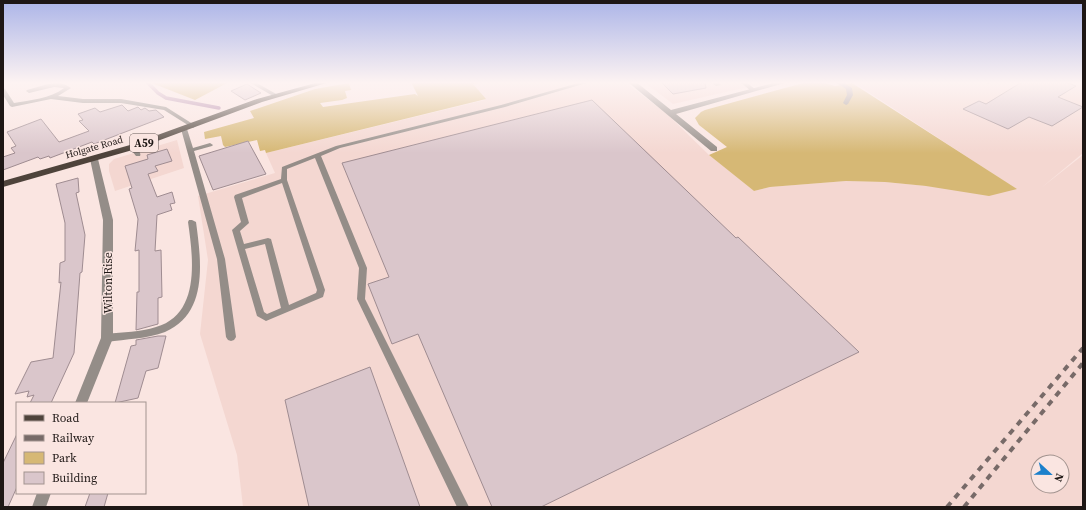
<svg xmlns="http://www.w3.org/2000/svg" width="1086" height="510" font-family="'Source Serif 4',serif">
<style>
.built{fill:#f4d7d1;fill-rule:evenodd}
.green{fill:#d6b875}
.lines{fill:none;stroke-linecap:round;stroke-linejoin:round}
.stream{stroke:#b286a8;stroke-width:3.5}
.building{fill:#dac6cb;stroke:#9f8c91}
.lane{fill:#948d88;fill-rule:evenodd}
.street{fill:#948d88;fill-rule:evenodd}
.primary{fill:#4e433b;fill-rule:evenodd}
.rail{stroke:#776a68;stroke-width:4;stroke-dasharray:6 6;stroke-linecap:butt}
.labels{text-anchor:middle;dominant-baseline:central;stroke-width:3;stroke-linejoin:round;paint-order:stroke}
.far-street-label{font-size:10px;fill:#1e1715;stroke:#fae5e1}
.shield{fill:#fae5e1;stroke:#605552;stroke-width:1}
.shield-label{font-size:11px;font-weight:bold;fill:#1e1715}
.street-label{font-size:12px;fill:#1e1715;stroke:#fae5e1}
</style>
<rect width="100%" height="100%" fill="#fae5e1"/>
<path class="built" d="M483 82 626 83 666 113 709 155 754 191 770 187 846 181 885 182 926 186 1016 189 853 82H1069L1083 87V153L1041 188 1083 155V507H243L237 455 200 334 208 260 198 196 275 173 266 153 485 100 473 84ZM1038 462H1062V486H1038Z
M644 82H769L673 104Z
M177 140 184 168 115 191 109 171V164L114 159Z"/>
<path class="green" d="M149 82H229L195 100Z
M411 82H483L473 84 486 99 266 153 265 150 260 151 257 140 225 147 223 145 221 136 205 139 204 132 254 118 250 111 315 89 349 83 351 90 345 91 347 98 342 100 320 103 323 107 415 94 418 96Z
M807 82 825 83 835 86 852 83 1017 189 989 196 926 186 885 182 846 181 770 187 754 191 709 155 727 147 699 125 695 118 701 112 705 110Z"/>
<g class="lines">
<path class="stream" d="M147 82 158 93 166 98 219 108"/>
</g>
<path class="building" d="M661 82H705L706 88 673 94Z
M1022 82H1065L1076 86 1058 97 1083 107 1052 126 1029 117 1008 129 963 109 979 101 986 104Z
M247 84 261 93 245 100 231 91Z
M592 100 736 238 738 237 859 352 541 507H492L418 334 392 344 368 284 389 277 342 163Z
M122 105 128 111 138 107 141 110 145 108 149 111 156 110 164 117 94 144 92 142 50 158 49 156 40 159 38 157 3 170V157L15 153 11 148 16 146 7 132 41 119 59 142 89 131 79 121 83 120 78 114 95 108 100 112Z
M248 141 266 174 213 190 199 156Z
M167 149 172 161 155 166 158 171 148 174 157 197 172 192 175 203 170 204 172 210 157 215 155 251 161 250 162 297 158 298V324L136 330 137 292H139V250L135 251 138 219 129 189 132 188 125 166 148 159 147 155Z
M78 178 79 192 76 193 85 235 82 272 80 273 74 353 51 403H30L34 395 27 397 29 391 15 394 31 362 53 358 61 282 59 283 60 263 65 261V223L56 184Z
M158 336H166L158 368 146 371 138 398 115 403 131 346 136 345V340Z
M370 367 420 507H309L285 400Z
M17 434V487L8 507H3V463Z
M90 493H108L104 507H85Z"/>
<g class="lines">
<path class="lane" d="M249 82H255L278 95 273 96Z
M582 82H590L505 107 340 148 321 156 367 268 365 299 469 507H457L357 299 359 268 315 158 287 169V180L325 290 323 297 266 321 257 316 232 230 241 222 234 197 235 195 281 179 282 167 336 146 501 105ZM282 183 317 290 316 293 289 305 271 239 268 238 244 244 240 231 249 223 242 198ZM265 244 281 308 267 314 264 312 245 249Z
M711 82H717L721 85 716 86Z
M740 82H746L756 90 751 91Z
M842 82 852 88 853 95 848 104 846 105 843 103 847 95 846 89 839 84Z
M984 82H991L988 84Z
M59 83 66 85 71 88 58 96 83 99H121L166 107 196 126 193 128 191 127 164 110 121 103H83L51 99 12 107 10 106 3 95V88L5 89 14 103C30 100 50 99 64 88L54 87 29 93 26 91 27 90 48 84Z
M184 127 187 129 193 148 210 143 213 145 212 146 194 151 225 259 236 337 234 340 231 341 228 340 226 337 217 259 181 129Z
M149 140 151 141 156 149 155 150H151L146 142Z
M132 145C136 146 142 153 140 156H136L129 147Z
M189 220H192L196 222C201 260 209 313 165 332 147 339 126 339 107 342L104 341 102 338 104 335 107 334C123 332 140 332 156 327 201 314 193 257 188 222Z"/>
<path class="street" d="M628 82H636L671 110 777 82H788L676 114 717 147V151H711Z
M835 82H843L846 84 842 86 836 83Z
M94 156 98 159 113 220V338L87 403H75L101 338 103 220 90 159Z
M37 493H51L46 507H32Z"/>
<path class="primary" d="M319 82H330L262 102 136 149 3 187V181L130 145 257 99Z"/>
<path class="rail" d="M947 507 1083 348
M964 507 1083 363"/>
</g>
<linearGradient id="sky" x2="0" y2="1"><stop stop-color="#acb5e8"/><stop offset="0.54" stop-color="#fdf3f2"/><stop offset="1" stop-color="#fdf3f2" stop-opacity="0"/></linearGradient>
<rect width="1086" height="153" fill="url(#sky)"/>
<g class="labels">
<g class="far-street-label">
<text transform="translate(94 147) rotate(-16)">Holgate Road</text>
</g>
<rect class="shield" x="130" y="134" width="28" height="18" rx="3"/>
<g class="shield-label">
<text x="144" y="143">A59</text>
</g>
<g class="street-label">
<text transform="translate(108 283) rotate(-90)">Wilton Rise</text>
</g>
</g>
<rect width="1086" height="510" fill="none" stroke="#1e1715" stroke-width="8"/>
<rect x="16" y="402" width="130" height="92" fill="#fae5e1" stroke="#a2938f"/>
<rect x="24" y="415" width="20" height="6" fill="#4e433b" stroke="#a2938f"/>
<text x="52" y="422" font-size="12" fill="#1e1715">Road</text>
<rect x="24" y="435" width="20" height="6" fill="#776a68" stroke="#a2938f"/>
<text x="52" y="442" font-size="12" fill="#1e1715">Railway</text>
<rect x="24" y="452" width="20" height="12" fill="#d6b875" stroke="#a2938f"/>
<text x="52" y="462" font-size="12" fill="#1e1715">Park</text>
<rect x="24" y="472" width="20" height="12" fill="#dac6cb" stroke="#a2938f"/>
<text x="52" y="482" font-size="12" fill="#1e1715">Building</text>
<g transform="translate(1050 474) rotate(112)"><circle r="19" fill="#fae5e1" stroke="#a2938f"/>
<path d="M0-3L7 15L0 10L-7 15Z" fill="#1c80cb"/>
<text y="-6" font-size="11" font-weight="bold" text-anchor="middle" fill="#1e1715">N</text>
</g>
</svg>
